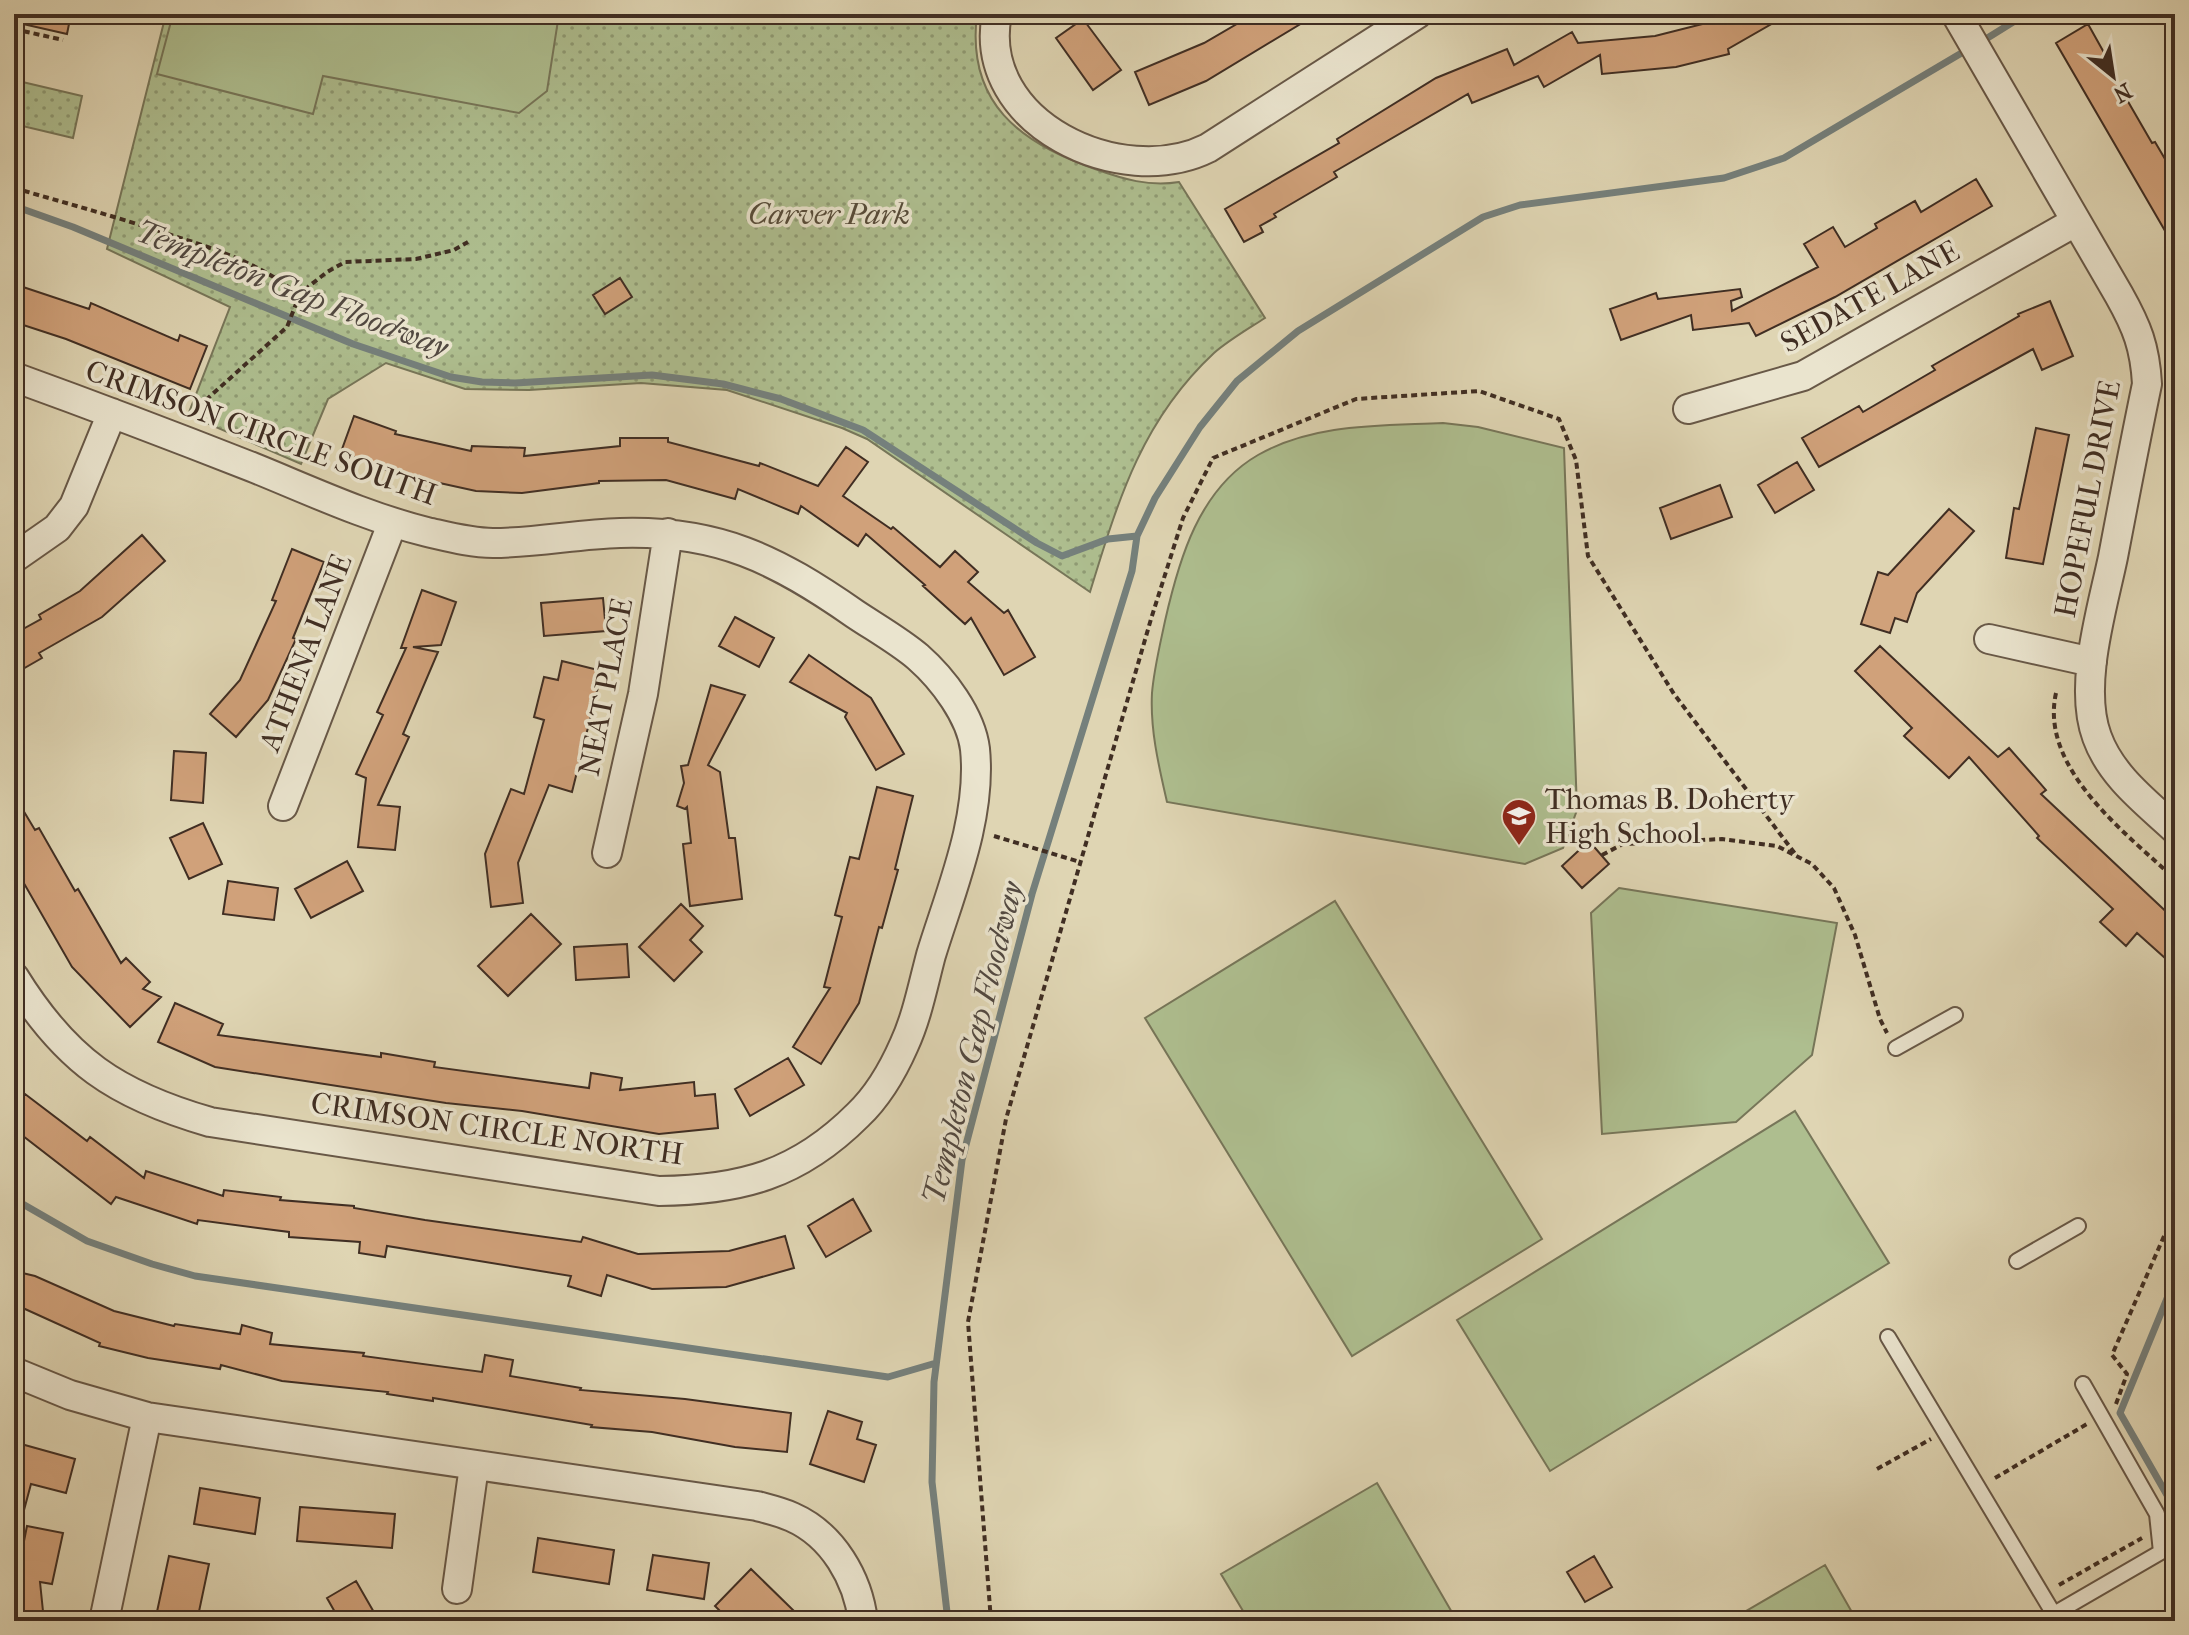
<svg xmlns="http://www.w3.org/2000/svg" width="2189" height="1635" font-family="'IM FELL French Canon',serif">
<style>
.park{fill:url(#park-dots);stroke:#777659;stroke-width:2}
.pitch{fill:#aebe8f;stroke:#777659;stroke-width:2}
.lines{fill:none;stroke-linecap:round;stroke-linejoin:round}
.stream{stroke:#75807c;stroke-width:7}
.building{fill:#d0a17a;stroke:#402e23;stroke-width:2}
.service-casing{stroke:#685847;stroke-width:18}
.minor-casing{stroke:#685847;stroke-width:32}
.path{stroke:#402e23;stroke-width:4;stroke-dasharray:6 4;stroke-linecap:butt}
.service{stroke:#eae4ce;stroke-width:14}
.minor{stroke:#eae4ce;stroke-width:28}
.labels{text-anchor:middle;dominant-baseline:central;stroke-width:7;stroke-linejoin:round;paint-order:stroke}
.park-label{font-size:30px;font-style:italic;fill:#564b39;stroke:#eae4ce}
.street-label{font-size:30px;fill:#402e23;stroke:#eae4ce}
.poi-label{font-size:30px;fill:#402e23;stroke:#eae4ce;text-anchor:start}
.water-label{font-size:32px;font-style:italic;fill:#524941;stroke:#eae4ce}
</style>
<defs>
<pattern id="park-dots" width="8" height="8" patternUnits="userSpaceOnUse" patternTransform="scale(2)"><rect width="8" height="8" fill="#aebe8f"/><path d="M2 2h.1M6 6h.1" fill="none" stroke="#8f9b74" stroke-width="1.8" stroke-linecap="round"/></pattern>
</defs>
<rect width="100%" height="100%" fill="#dfd5b3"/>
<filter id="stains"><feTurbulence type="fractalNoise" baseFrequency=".0025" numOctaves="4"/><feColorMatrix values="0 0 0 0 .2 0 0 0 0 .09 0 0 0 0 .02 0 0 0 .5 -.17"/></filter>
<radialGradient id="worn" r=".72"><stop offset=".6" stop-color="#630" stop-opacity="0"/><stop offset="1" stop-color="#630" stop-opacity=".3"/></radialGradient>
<path class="park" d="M166 14H977C966 103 1020 143 1095 169 1123 179 1149 187 1179 182L1265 318C1248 329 1229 340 1214 353 1141 421 1118 501 1090 592L867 439 842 428 727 390 641 383 529 390 465 389 386 363 328 399 301 464 188 415 230 307 107 249Z
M14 80 82 96 73 138 14 124Z"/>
<path class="pitch" d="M173 14H559L547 91 519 113 323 76 313 114 157 74Z
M1443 423 1478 427 1564 448 1577 810 1563 848 1525 864 1167 802C1159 767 1150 730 1152 693 1154 669 1160 645 1165 621 1179 559 1199 489 1258 455 1314 423 1380 426 1443 423Z
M1619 888 1837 923 1812 1055 1736 1122 1602 1134 1591 913Z
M1335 901 1542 1239 1352 1356 1145 1018Z
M1795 1111 1889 1263 1550 1471 1457 1320Z
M1377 1483 1457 1621H1249L1221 1574Z
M1825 1565 1857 1621H1729Z"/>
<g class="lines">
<path class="stream" d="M1981 42 2026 14
M14 206 73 227 353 344 451 377 482 382 515 383 652 375 723 384 781 399 863 430 1037 543 1062 556 1108 539 1137 536
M14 1199 87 1241 152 1264 195 1276 888 1377 936 1363
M2175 1279 2120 1413 2175 1509
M948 1621 932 1482 934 1382 962 1160 1032 894 1132 571 1137 536 1155 498 1200 427 1237 381 1298 331 1483 217 1520 205 1724 178 1784 158 1970 48"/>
</g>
<path class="building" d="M14 14H71L67 34 14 22Z
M1254 14H1317L1206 81 1149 105 1135 72 1204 43Z
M1742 14H1789L1728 49 1729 54 1676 67 1602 74 1600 55 1544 87 1538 76 1472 103 1468 94 1334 172 1337 177 1274 214 1276 217 1260 226 1263 232 1244 242 1225 209 1339 143 1337 139 1436 78 1507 49 1514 65 1572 32 1578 43 1655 36Z
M1083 19 1121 70 1093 90 1056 38Z
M2088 24 2107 58 2104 60 2152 143 2155 142 2175 176V248L2056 43Z
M1976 179 1992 206 1835 297 1756 336 1749 323 1693 330 1691 315 1621 340 1610 309 1656 293 1658 299 1740 289 1742 297 1731 301 1732 311 1818 267 1804 244 1833 227 1845 247 1877 228 1875 224 1915 201 1921 212Z
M620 278 632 297 605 314 593 295Z
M14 284 89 309 91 303 178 341 180 335 207 346 190 389 66 339 14 322Z
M2050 301 2073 356 2042 370 2033 349 1819 467 1802 438 1859 406 1863 412 1935 370 1932 366 2019 316 2018 314Z
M354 416 396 431 395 434 471 451 472 446 525 448 524 456 620 446V438H668V442L759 466 760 463 818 486 846 447 868 462 843 496 891 529 893 527 940 567 955 551 978 572 968 582 1004 613 1008 610 1035 657 1004 675 971 618 965 624 923 586 925 585 866 534 858 546 801 506 798 514 738 489 735 499 666 480 599 481V483L522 493 476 491 394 473 341 452Z
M2036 428 2069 435 2043 564 2006 558 2014 508 2019 509Z
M1797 462 1814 490 1775 513 1758 485Z
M1720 485 1732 517 1671 539 1660 508Z
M1949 509 1974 531 1917 593 1907 622 1895 618 1890 633 1861 624 1878 572 1888 575Z
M142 535 165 561 102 617 39 653 42 658 14 674V634L41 619 39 615 80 591Z
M292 549 324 562 293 638 296 639 268 700 236 737 210 714 240 680 276 601 272 600Z
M422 590 456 602 441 645 413 647 438 652 403 734 409 737 378 805 400 807 395 850 358 847 366 778 356 774 383 715 377 712 406 648H401Z
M603 598 606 631 544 636 541 603Z
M735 617 774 638 759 667 719 646Z
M1880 646 1998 757 2009 748 2046 790 2041 794 2175 920V967L2137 933 2126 946 2100 922 2113 909 2037 838 2039 836 1969 757 1949 778 1904 736 1912 728 1855 671Z
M809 655 871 698 904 754 876 770 845 717 847 713 790 682Z
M562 661 602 671 572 792 549 785 518 863 523 903 491 907 485 854 511 789 524 794 544 720 534 717 544 677 558 680Z
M711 685 745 695 708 765 720 772 729 838H735L742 899 690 906 683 844 691 843 687 807 685 809 677 806 684 783 681 766 688 765Z
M174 751 206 753 203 803 171 800Z
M877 787 913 796 895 869 898 870 882 928 879 927 859 1003 821 1064 793 1047 830 988 824 987 842 917 835 915 850 857 859 859Z
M14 795 35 830 39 828 75 891 78 889 121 963 126 958 150 982 143 989 161 997 130 1027 72 967 14 866Z
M203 823 222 864 189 879 170 838Z
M1589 841 1609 864 1582 888 1562 866Z
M347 861 363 891 311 918 295 889Z
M228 881 278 888 274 920 223 914Z
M681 904 703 926 690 940 702 952 674 981 639 947Z
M531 914 561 944 508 996 478 966Z
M627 944 629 977 576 980 574 947Z
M175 1003 223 1024 218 1035 381 1057V1053L435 1062 434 1067 589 1088 591 1073 622 1078 620 1090 694 1082 695 1096 715 1094 718 1128 659 1134 522 1111 446 1103 215 1067 158 1042Z
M788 1058 804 1085 750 1116 735 1089Z
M25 1094 87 1141 90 1137 144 1178 146 1171 223 1196 224 1190 281 1197 280 1200 354 1206V1208L425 1220 581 1242 583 1237 638 1254 729 1251 785 1236 794 1268 726 1287 652 1289 607 1275 601 1296 568 1286 571 1276 387 1246 385 1257 359 1253 360 1242 289 1237V1232L198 1220 197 1224 116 1197 111 1204 14 1129V1107Z
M853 1199 871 1231 826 1257 808 1226Z
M14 1271 35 1276 114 1311 174 1326 175 1324 240 1334 242 1325 272 1333 270 1344 364 1353 363 1356 482 1372 485 1355 513 1360 510 1376 581 1388 580 1390 685 1399 791 1413 787 1452 735 1447 652 1432 591 1427 592 1425 433 1398V1401L387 1394 388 1392 282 1381 221 1365 220 1369 148 1358 99 1346 100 1343 14 1304Z
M828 1411 862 1422 857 1439 876 1445 864 1482 810 1464Z
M14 1442 75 1459 66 1493 31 1484 20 1525 14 1524Z
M200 1488 260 1498 255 1534 194 1524Z
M300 1507 395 1514 392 1548 297 1541Z
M27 1526 63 1533 52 1584 40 1582 44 1621H14V1591Z
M538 1538 614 1550 609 1584 533 1572Z
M653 1555 709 1563 704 1599 647 1590Z
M169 1556 209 1564 197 1621H155Z
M1594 1556 1612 1587 1585 1602 1567 1572Z
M751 1569 794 1611 784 1621H730L715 1606Z
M356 1581 379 1621H340L327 1598Z"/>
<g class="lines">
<g class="service-casing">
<path id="service" d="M1896 1048 1955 1015
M2017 1261 2078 1226
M1888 1337 2058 1621
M2054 1614 2161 1552 2157 1514 2083 1384"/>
</g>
<g class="minor-casing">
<path id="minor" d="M997 14C975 124 1122 191 1208 148L1417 14
M1956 14 2119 295C2137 327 2145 347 2147 384 2135 442 2124 499 2113 557 2102 610 2078 686 2097 737 2111 776 2146 802 2175 829
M14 377C94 406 173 436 252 467 309 490 366 517 427 532 449 537 471 543 493 543 536 543 578 534 620 533 718 530 776 559 855 614 876 628 899 641 918 657 943 679 971 716 975 749 982 818 951 890 931 955 923 985 917 1017 904 1045 893 1070 878 1096 858 1115 798 1175 741 1190 659 1191L210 1122C116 1095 66 1061 14 977
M1688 409 1803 376 2075 222
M14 558 57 528 74 506 112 413
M1989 639 2092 662
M283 806 392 524
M607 853 643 694 668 533
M14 1372 70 1395 147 1417 757 1506C768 1509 781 1512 792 1517 833 1535 858 1579 863 1621
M457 1589 474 1466
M104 1621 147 1417"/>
</g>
<path class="path" d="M14 29 63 40
M14 188C66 203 117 217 168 234 215 249 263 264 301 297
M193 415 197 408 287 327 296 304 308 287 327 272 345 262 416 259 454 250 468 242
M2056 693C2039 769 2127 834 2175 879
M994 836 1080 862
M1602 855 1623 844 1722 839 1777 846 1812 864 1834 888 1855 935 1880 1019 1887 1033
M2116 1404 2127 1374 2112 1355 2175 1211
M1877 1469 1931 1439
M1995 1478 2087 1424
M2059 1585 2142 1538
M991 1621 968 1322 1006 1119 1151 619 1183 518 1213 458 1356 399 1479 391 1559 419 1576 460 1588 556 1674 694 1796 855"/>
<use href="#service" class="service"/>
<use href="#minor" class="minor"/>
</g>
<defs>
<g id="school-pin" transform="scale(1.8)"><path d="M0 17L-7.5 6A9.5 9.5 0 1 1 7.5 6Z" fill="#8f2418" stroke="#eae4ce"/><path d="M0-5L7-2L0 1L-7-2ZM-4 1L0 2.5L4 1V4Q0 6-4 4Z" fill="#fff"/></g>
</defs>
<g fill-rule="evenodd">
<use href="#school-pin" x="1519" y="816"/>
</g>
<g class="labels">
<g class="park-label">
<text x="829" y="214">Carver Park</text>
</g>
<g class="street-label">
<text transform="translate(1870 297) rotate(-29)">SEDATE LANE</text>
<text transform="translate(261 433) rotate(20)">CRIMSON CIRCLE SOUTH</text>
<text transform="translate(2088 499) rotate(-79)">HOPEFUL DRIVE</text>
<text transform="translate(306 653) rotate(-69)">ATHENA LANE</text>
<text transform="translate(606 687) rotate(-79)">NEAT PLACE</text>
<text transform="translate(497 1129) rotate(8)">CRIMSON CIRCLE NORTH</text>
</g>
<g class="poi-label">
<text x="1545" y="799">Thomas B. Doherty<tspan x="1545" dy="34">High School</tspan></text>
</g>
<g class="water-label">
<text transform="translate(292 289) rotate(21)">Templeton Gap Floodway</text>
<text transform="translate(973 1043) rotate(-76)">Templeton Gap Floodway</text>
</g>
</g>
<rect width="2189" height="1635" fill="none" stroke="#dfd5b3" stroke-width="48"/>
<rect x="16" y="16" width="2157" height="1603" fill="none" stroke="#402e23" stroke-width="4"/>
<rect x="24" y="24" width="2141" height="1587" fill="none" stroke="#402e23" stroke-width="2"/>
<g transform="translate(2113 76) rotate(150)" stroke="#eae4ce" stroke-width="6" paint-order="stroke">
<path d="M0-6L14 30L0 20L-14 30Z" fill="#402e23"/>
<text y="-12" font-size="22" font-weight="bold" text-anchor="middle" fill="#402e23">N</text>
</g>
<rect width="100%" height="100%" filter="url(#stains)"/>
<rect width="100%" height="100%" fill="url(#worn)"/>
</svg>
